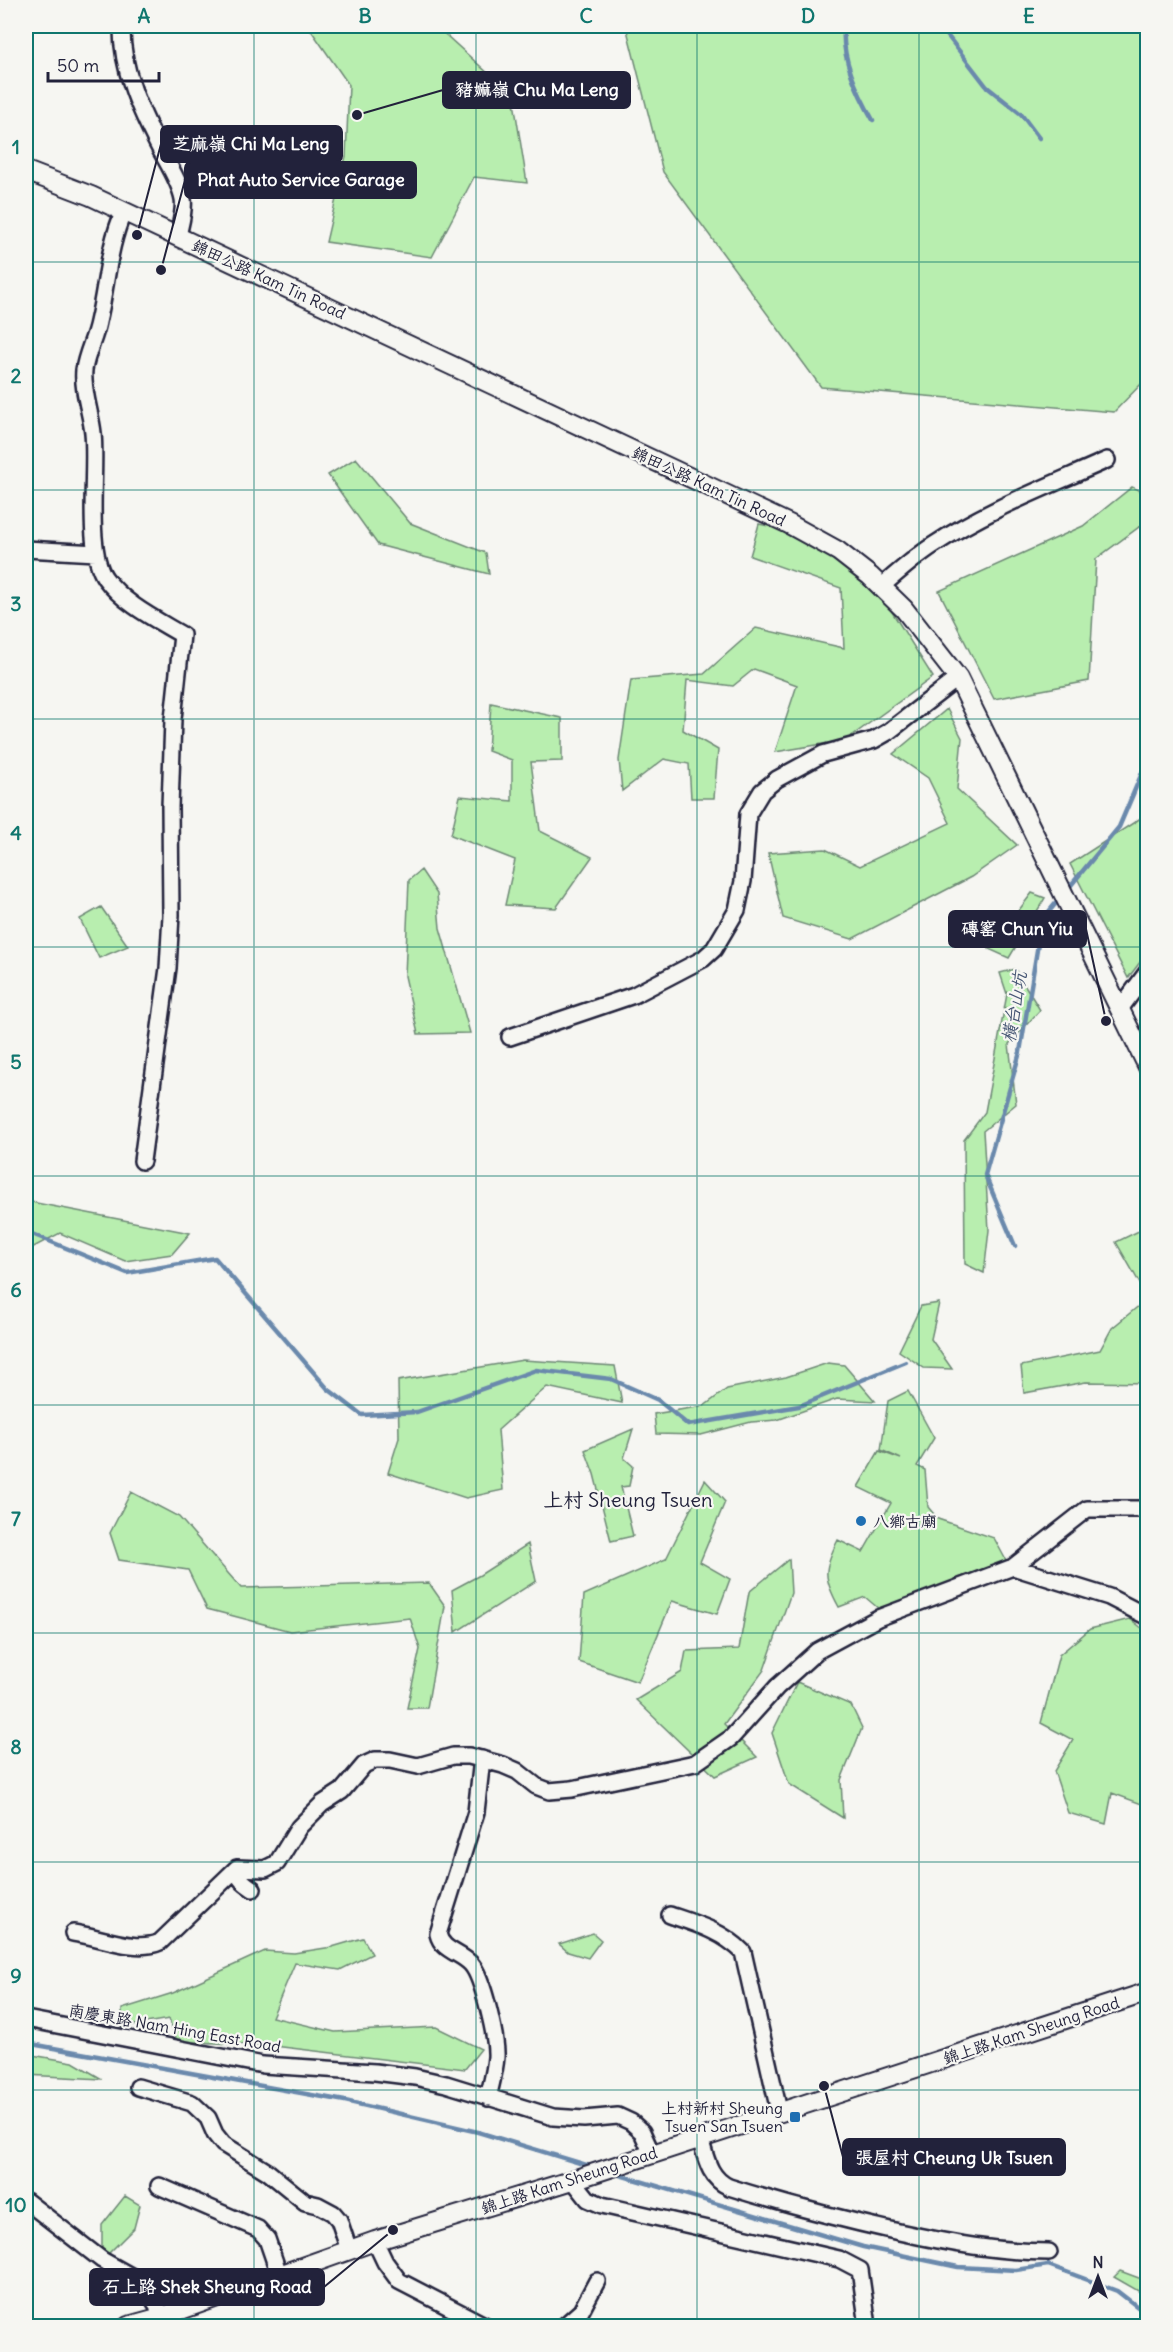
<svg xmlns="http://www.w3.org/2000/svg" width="1173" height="2352" font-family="Delius,'LXGW WenKai TC',sans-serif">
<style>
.green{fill:#b8eeaf;stroke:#6d8875;stroke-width:1.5}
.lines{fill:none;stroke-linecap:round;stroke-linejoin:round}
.stream{stroke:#6b89ac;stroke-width:4.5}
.minor-casing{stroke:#22223b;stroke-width:20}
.major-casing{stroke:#22223b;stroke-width:22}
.minor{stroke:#f6f6f2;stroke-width:15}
.major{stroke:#f6f6f2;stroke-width:18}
.grid{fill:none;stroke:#0f766e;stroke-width:1.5;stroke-opacity:0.55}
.poi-dot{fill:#1f6fb2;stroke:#f6f6f2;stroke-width:2}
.labels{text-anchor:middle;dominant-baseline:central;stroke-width:4.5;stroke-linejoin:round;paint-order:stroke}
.street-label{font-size:16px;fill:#22223b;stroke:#f6f6f2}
.poi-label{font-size:16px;fill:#22223b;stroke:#f6f6f2;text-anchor:start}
.water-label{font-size:18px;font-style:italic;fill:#465674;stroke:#f6f6f2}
.quarter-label{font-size:20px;fill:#22223b;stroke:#f6f6f2}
.leader{fill:none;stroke:#22223b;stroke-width:2}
.callout-dot{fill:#22223b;stroke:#f6f6f2;stroke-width:2}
.callout{fill:#22223b;stroke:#22223b;stroke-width:2}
.callout-label{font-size:18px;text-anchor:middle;font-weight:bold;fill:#fff}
.neatline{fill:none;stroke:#0f766e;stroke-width:2}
.grid-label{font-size:20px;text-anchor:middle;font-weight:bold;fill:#0f766e}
</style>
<rect width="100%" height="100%" fill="#f6f6f2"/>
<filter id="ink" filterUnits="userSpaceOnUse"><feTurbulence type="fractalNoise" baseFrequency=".0167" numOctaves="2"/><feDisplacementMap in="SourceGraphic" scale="12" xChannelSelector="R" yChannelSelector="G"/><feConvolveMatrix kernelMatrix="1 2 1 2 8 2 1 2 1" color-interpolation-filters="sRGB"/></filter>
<g filter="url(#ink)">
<path class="green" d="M308 26H436L513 96 527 183 474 177 432 257 326 242 346 156 349 85Z
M626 26H1147V378L1114 412 821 387 663 172Z
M356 458 410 523 486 553 489 574 378 545 328 475Z
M1132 487 1147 494V521L1096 559 1089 681 994 699 939 591 1083 526Z
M759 524 821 537 882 596 933 677 846 740 775 752 797 685 754 669 733 686 687 680 683 730 718 750 714 798H691L689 764 664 759 622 791 619 760 631 680 704 674 756 628 844 648 841 588 750 556Z
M491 703 562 718V761L531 762 540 831 592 857 556 908 505 905 515 860 451 835 460 796 512 801V760L488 751Z
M947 709 962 738 957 789 1017 845 971 877 852 939 783 918 768 853 825 849 860 866 950 823 928 778 893 754Z
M1147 814V953L1128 978 1070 864Z
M421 870 437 894 440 928 470 1033 418 1034 405 976 409 880Z
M1032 893 1045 898 1009 958 989 949Z
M101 907 128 946 99 958 80 919Z
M1015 969 1040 1010 1009 1044 1016 1104 983 1131 989 1230 984 1273 965 1264 964 1140 985 1112 1007 994 1000 973Z
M26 1201 190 1233 172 1254 125 1261 60 1233 26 1251Z
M1147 1227V1249L1145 1250 1147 1255V1296L1116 1242Z
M1147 1299V1383L1086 1382 1024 1393 1021 1366 1100 1350 1112 1328Z
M939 1303 931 1339 952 1369 924 1368 899 1351 921 1306Z
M523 1360 615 1366 622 1403 547 1387 498 1430 503 1490 466 1498 388 1473 399 1438 398 1381Z
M828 1363 844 1365 875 1401 837 1399 777 1420 751 1422 701 1435 656 1434 654 1414 704 1406 727 1389 786 1377Z
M908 1391 934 1438 917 1466 925 1470 928 1507 938 1519 994 1538 1007 1562 879 1609 865 1597 839 1607C823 1578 823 1569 838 1540L863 1552 891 1503 858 1487 879 1451 901 1459 881 1450 888 1401Z
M633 1429 624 1458 633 1466 629 1486 621 1487 633 1536 611 1541 594 1474 585 1450Z
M705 1480 725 1502 700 1562 730 1579 717 1614 672 1601 638 1682 579 1662 584 1595 666 1559Z
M131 1492 179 1517 241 1588 429 1583 445 1606 427 1708H407L420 1649 410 1618 290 1631 207 1609 188 1570 119 1560 110 1533Z
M528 1544 536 1581 456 1632 452 1590 480 1575Z
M789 1559 791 1593 764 1670 724 1724 757 1757 715 1776 636 1700 682 1672 686 1651 739 1649 749 1592Z
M1130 1619 1147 1632V1806L1112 1793 1106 1824 1068 1813 1054 1771 1073 1740 1041 1723 1059 1655 1090 1629Z
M797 1682 851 1705 862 1728 841 1780 843 1818 789 1784 772 1733Z
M593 1933 601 1940 588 1958 568 1952 559 1944Z
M363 1938 372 1954 340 1970 295 1963 272 2017 335 2032 436 2027 481 2049 465 2069 274 2046 177 2041 169 2019 122 2027V2009L173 1993 265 1951 294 1953 332 1947Z
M26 2054 73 2062 102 2079 26 2075Z
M125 2196 140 2205 134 2228 102 2260V2225Z
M1120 2271 1147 2281V2296L1114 2277Z"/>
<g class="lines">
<path class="stream" d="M844 26C841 58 857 92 873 120
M940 26 987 87 1021 114 1039 138
M1067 890 1119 827 1148 759
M26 1236 32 1234 127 1273 215 1258 328 1389 362 1415 417 1412 536 1370 611 1379 658 1400 688 1425 799 1406 906 1362
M1015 1246 985 1175 1020 1052 1042 920 1061 897
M26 2043 345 2101 478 2132 593 2167
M613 2173 863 2247 958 2267 1016 2270 1048 2265 1117 2291 1148 2315"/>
<g class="minor-casing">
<path id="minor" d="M122 26C121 69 140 110 160 149 168 164 180 182 183 199 185 211 180 225 178 236
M124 211C108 246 107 285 98 322 95 338 86 354 84 370 82 391 91 413 93 433 97 470 85 549 105 578 124 604 155 619 182 635L173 719 170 807 171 915 168 968 142 1161
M26 549 96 553
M882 586C898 572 914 558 932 546 986 510 1049 486 1107 460
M1120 1009 1148 971
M510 1037 634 995 703 959 714 949 737 910 743 881 748 814 762 791 777 779 823 754 874 740 888 732 958 678
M1013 1567 1109 1597 1148 1617
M482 1759 476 1812 438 1934C442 1951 460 1952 471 1964 483 1977 497 2039 496 2057 495 2071 491 2085 488 2098
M253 1889C244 1883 238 1879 237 1868L265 1869 277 1863 299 1827 322 1804 342 1791 364 1765 375 1760H390L418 1766 453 1756H469L503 1765 517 1771 536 1786 549 1791 572 1789 695 1763 731 1738 777 1687 817 1651 878 1618 1013 1567 1087 1509H1148
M670 1915C697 1924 722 1931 743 1952L779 2111
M73 1933C98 1936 136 1953 160 1942L237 1868
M26 2019 263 2065 375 2072 415 2077 446 2084 553 2117 584 2119 618 2116 631 2122 642 2132 652 2154
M138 2087 192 2103 208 2118 215 2134 223 2144 268 2172 305 2202 318 2205 333 2213 339 2220 349 2250
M700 2138C706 2158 709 2178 729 2187 786 2205 841 2219 899 2232 949 2243 998 2252 1049 2252
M573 2180 588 2199 602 2205 839 2259 860 2270 868 2326
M159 2186 258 2229 267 2239 279 2274
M26 2201 102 2260 136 2279 146 2288 157 2305 161 2317
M375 2241 385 2262 399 2281 486 2326
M564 2326 581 2311 597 2281"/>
</g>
<g class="major-casing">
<path id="major" d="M26 171 91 196 789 524 838 551 870 576 904 609 958 678 1148 1067
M128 2326 161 2317 375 2241 573 2180 1148 1992"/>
</g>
<use href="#minor" class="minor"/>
<use href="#major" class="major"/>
</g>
</g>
<path class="grid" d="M254 26V2326M476 26V2326M697 26V2326M919 26V2326M26 262H1148M26 490H1148M26 719H1148M26 947H1148M26 1176H1148M26 1405H1148M26 1633H1148M26 1862H1148M26 2090H1148"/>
<g class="poi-dot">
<circle cx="861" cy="1521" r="6"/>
<rect x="789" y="2111" width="12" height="12" rx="3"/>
</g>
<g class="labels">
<g class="street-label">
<text transform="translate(269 279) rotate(25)">錦田公路 Kam Tin Road</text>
<text transform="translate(709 486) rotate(25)">錦田公路 Kam Tin Road</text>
<text transform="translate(175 2028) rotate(10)">南慶東路 Nam Hing East Road</text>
<text transform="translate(1031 2030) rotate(-18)">錦上路 Kam Sheung Road</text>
<text transform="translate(569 2180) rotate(-18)">錦上路 Kam Sheung Road</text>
</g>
<g class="poi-label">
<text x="873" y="1521">八鄉古廟</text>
<text x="783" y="2108" text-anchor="end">上村新村 Sheung<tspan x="783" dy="18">Tsuen San Tsuen</tspan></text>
</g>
<g class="water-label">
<text transform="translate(1014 1007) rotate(-80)">橫台山坑</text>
</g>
<g class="quarter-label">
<text x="628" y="1499">上村 Sheung Tsuen</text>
</g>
</g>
<path class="leader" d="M357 115L443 90M137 235L161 144M161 270L185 180M1106 1021L1086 929M824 2086L843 2157M393 2230L324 2287"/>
<g class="callout-dot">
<circle cx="357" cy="115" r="6"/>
<circle cx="137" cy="235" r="6"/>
<circle cx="161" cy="270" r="6"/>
<circle cx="1106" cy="1021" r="6"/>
<circle cx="824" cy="2086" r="6"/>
<circle cx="393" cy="2230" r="6"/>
</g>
<g class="callout">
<rect x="443" y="72" width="187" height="36" rx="6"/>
<rect x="161" y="126" width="181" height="36" rx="6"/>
<rect x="185" y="162" width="231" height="36" rx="6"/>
<rect x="949" y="911" width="137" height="36" rx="6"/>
<rect x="843" y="2139" width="222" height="36" rx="6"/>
<rect x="90" y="2269" width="234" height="36" rx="6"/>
</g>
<g class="callout-label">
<text x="537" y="96">豬嫲嶺 Chu Ma Leng</text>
<text x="251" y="150">芝麻嶺 Chi Ma Leng</text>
<text x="301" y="186">Phat Auto Service Garage</text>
<text x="1017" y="935">磚窰 Chun Yiu</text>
<text x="954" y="2164">張屋村 Cheung Uk Tsuen</text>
<text x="207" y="2293">石上路 Shek Sheung Road</text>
</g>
<rect width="1173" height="2352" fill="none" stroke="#f6f6f2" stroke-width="66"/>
<g transform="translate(1098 2277)" stroke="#f6f6f2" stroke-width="4.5" paint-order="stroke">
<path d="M0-4.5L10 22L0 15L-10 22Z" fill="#22223b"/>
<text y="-9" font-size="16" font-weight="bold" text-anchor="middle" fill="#22223b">N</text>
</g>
<path d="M48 72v9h111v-9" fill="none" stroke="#22223b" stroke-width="3"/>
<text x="57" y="72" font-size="18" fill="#22223b" stroke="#f6f6f2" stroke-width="4.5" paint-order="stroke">50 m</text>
<rect x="33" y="33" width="1107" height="2286" class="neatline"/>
<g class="grid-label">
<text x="144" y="23">A</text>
<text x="365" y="23">B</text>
<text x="586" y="23">C</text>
<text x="808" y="23">D</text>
<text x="1029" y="23">E</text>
<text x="16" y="154">1</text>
<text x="16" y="383">2</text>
<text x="16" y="611">3</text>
<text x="16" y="840">4</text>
<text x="16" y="1069">5</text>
<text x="16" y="1297">6</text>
<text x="16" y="1526">7</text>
<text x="16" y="1754">8</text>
<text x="16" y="1983">9</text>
<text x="16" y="2212">10</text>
</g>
</svg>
